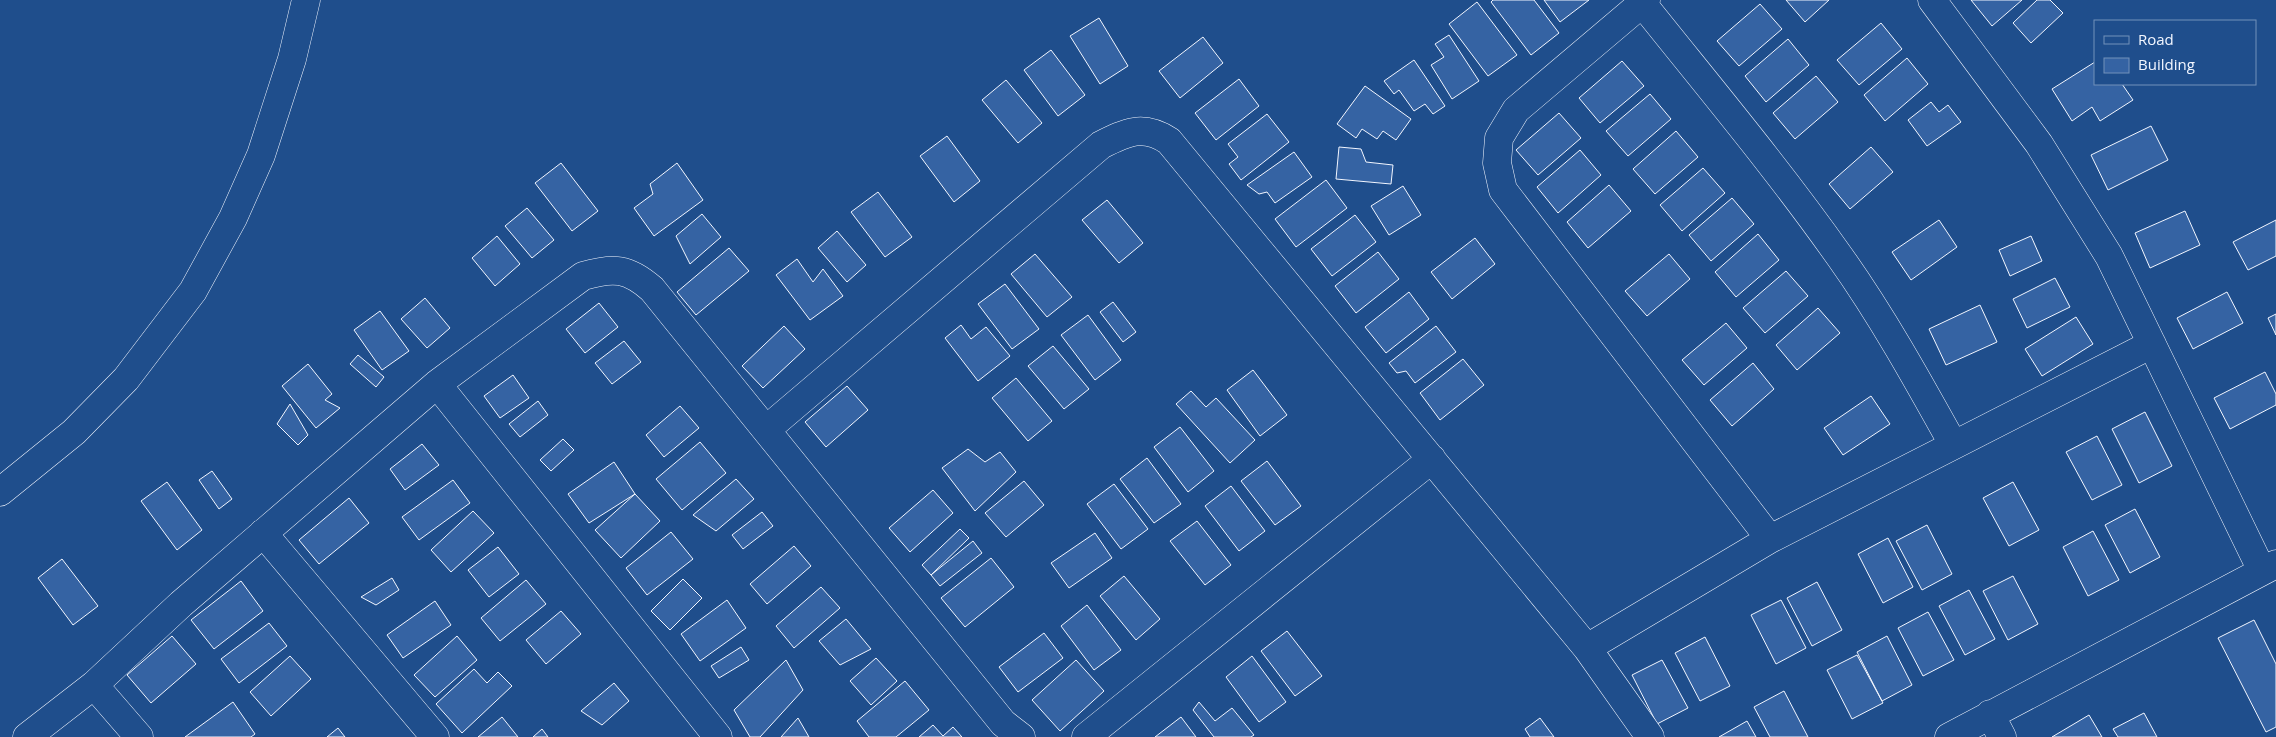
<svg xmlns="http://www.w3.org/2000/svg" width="2276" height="737" font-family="'Open Sans',sans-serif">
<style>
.building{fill:#3563a3;stroke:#f2f6ff}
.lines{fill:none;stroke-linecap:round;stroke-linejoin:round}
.street-casing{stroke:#f2f6ff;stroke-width:29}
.secondary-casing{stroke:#f2f6ff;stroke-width:29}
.street{stroke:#1f4e8c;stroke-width:28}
.secondary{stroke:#1f4e8c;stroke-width:28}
</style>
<rect width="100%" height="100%" fill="#1f4e8c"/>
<path class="building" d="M1493 0H1534L1559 33 1531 55 1491 2Z
M1544 0H1589L1560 22Z
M1786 0H1829L1805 22Z
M1971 0H2022L1992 26Z
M2037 0H2050L2063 13 2031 43 2013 23Z
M1477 2 1517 55 1488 76 1449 24Z
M1760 4 1782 29 1739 66 1717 41Z
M1099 18 1128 66 1100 84 1070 36Z
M1881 23 1902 49 1859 85 1837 60Z
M1449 35 1479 81 1452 99 1431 65 1444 57 1435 44Z
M1203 37 1223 63 1180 98 1159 71Z
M1788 39 1809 65 1766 102 1745 76Z
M1051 50 1085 95 1058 116 1024 70Z
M1907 58 1928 84 1885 121 1864 95Z
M1414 60 1445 106 1433 114 1425 104 1414 111 1399 90 1394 94 1384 81Z
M1622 61 1644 86 1600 123 1579 98Z
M2095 62V84H2122L2133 100 2100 121 2092 107 2072 121 2052 89Z
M1816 76 1838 102 1795 139 1773 113Z
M1239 79 1259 106 1216 140 1195 113Z
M1006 80 1042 123 1018 143 982 100Z
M1365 86 1411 119 1396 140 1383 131 1377 139 1362 129 1356 138 1337 124Z
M1650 94 1671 119 1628 156 1606 131Z
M1931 102 1939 112 1948 105 1961 122 1927 146 1908 120Z
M1559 113 1581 138 1538 175 1516 150Z
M1267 114 1289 142 1241 180 1229 164 1238 157 1228 144Z
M2151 126 2168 160 2108 190 2091 155Z
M1676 131 1698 157 1655 194 1633 169Z
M947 136 980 181 954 202 920 156Z
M1339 147 1361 149 1366 162 1393 165 1391 184 1336 179Z
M1871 147 1893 172 1850 209 1829 184Z
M1580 150 1601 175 1558 213 1537 187Z
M1294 152 1312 177 1275 203 1267 192 1259 194 1247 185Z
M561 163 598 211 572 231 535 183Z
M677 163 703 200 654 236 634 208 653 194 650 184Z
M1703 168 1725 193 1682 231 1660 205Z
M1326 180 1347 208 1296 247 1275 219Z
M1609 185 1631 211 1588 248 1567 222Z
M1403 186 1421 215 1389 235 1371 206Z
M878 192 912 237 885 257 851 212Z
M1732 198 1754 224 1711 261 1689 235Z
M1107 200 1143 243 1119 263 1082 220Z
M527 208 554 240 532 258 505 226Z
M2185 211 2200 245 2150 268 2135 233Z
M702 214 721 237 690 264 676 236Z
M1355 215 1376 242 1332 276 1311 249Z
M1939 220 1957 247 1911 280 1892 252Z
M2276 220V256L2248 270 2233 242Z
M837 231 866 265 847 282 818 248Z
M1758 234 1779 260 1736 297 1715 272Z
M497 236 520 264 495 286 472 258Z
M2031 236 2042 261 2010 276 1999 250Z
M1475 238 1495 264 1452 299 1431 272Z
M729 248 749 271 696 315 677 292Z
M1378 252 1399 279 1356 313 1335 286Z
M1035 254 1072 297 1047 317 1011 274Z
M1669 254 1690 279 1647 316 1625 291Z
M797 259 813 282 823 269 843 296 810 320 776 275Z
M1786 271 1808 296 1765 333 1743 308Z
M2055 278 2070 307 2027 328 2013 299Z
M1005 284 1039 329 1012 349 978 304Z
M1409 292 1429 319 1386 353 1365 327Z
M2227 292 2243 323 2193 349 2177 318Z
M425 298 450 328 427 348 401 319Z
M1113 302 1136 332 1123 342 1100 312Z
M599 303 618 327 585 353 566 329Z
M1980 305 1997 342 1946 365 1929 329Z
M1818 308 1840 333 1797 370 1776 345Z
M380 311 409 351 382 370 354 330Z
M2276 314V335L2268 318Z
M1088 315 1121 360 1095 380 1061 335Z
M2076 317 2093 344 2042 376 2025 349Z
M1726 323 1747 348 1704 385 1682 360Z
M961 325 971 339 986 327 1010 356 978 381 945 338Z
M784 326 805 349 763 388 742 366Z
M1436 326 1456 352 1415 383 1406 371 1397 373 1389 363Z
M624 341 641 362 612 384 595 363Z
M1053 346 1089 389 1064 409 1028 366Z
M358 355 384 377 376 387 350 364Z
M1463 359 1484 385 1440 420 1420 393Z
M1753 363 1774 389 1732 426 1710 400Z
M308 364 332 394 325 400 340 408 316 428 282 386Z
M1253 370 1287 415 1260 436 1227 390Z
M2265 372 2276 394V405L2230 429 2214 398Z
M513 375 529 398 500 418 484 396Z
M1016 378 1052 421 1028 441 992 398Z
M847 386 868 410 826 447 805 422Z
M1191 391 1206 407 1216 398 1255 440 1230 463 1176 404Z
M1871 396 1890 424 1843 455 1824 428Z
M538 401 548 415 520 437 509 424Z
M290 404 308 435 298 445 277 424Z
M680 406 699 428 664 457 646 435Z
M2145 412 2172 466 2139 483 2112 429Z
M1180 427 1214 471 1188 492 1154 447Z
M2097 436 2122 485 2092 500 2066 452Z
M563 439 574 450 551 471 540 460Z
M700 442 726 473 682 510 656 479Z
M422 444 439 465 405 490 390 469Z
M968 449 985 462 1000 452 1016 472 975 511 942 468Z
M1147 458 1181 504 1154 523 1120 479Z
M1267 461 1301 506 1275 525 1241 481Z
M614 462 635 494 589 523 568 494Z
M212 471 232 499 219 509 199 480Z
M736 479 754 499 716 531 693 515Z
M453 480 470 503 419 540 402 517Z
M1024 481 1044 505 1006 537 985 513Z
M167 482 202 530 177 550 141 501Z
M2013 482 2039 530 2009 546 1983 498Z
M1114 484 1148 529 1121 549 1087 504Z
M1231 486 1265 531 1239 551 1205 506Z
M933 490 953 513 910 552 889 528Z
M635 494 660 521 621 558 595 530Z
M349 498 369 523 319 564 299 540Z
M2135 509 2160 557 2130 573 2105 525Z
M473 511 494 533 451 572 431 550Z
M762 512 773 526 743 549 732 535Z
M1197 521 1231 565 1205 585 1170 541Z
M1927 525 1952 574 1922 590 1896 541Z
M960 529 969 538 931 575 922 565Z
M2093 531 2119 580 2088 596 2063 547Z
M671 532 693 559 647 595 626 568Z
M1095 533 1112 558 1069 588 1051 563Z
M1888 538 1913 587 1883 603 1858 554Z
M973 541 982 553 940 586 931 575Z
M794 546 811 566 767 604 750 584Z
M498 547 519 574 489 597 468 570Z
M991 558 1014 587 965 627 941 598Z
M62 559 98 606 73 625 38 578Z
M1124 576 1160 619 1136 640 1100 596Z
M2013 576 2038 624 2008 640 1983 591Z
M392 578 399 590 376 605 361 597Z
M683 579 702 598 670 630 651 611Z
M526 580 546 604 500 641 481 618Z
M241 581 263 611 214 649 191 620Z
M1817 582 1842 630 1812 646 1787 598Z
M821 587 840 608 794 648 776 626Z
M1969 590 1995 639 1965 655 1939 606Z
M727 600 746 628 700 661 681 634Z
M1781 600 1806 648 1776 664 1751 615Z
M435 601 451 625 403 658 387 635Z
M1087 605 1121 650 1094 670 1061 626Z
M561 611 581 634 546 664 526 640Z
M1928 612 1954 660 1923 676 1898 628Z
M846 619 871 649 840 665 819 641Z
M2254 620 2276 664V727L2266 732 2218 638Z
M269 623 287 646 239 683 221 659Z
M1287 631 1322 676 1295 696 1261 651Z
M1044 633 1063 658 1018 692 999 667Z
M172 636 196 664 151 703 127 675Z
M457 636 477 660 435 697 414 675Z
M1887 636 1912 685 1882 701 1857 652Z
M1705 637 1730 686 1700 701 1675 653Z
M741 647 749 660 719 678 711 666Z
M1857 655 1883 703 1852 719 1827 670Z
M290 656 311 679 271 716 250 692Z
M1252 656 1286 702 1259 722 1226 677Z
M876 658 897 681 871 705 850 681Z
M786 660 803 690 760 737H750L734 710Z
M1076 660 1104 691 1060 731 1032 700Z
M1662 660 1688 708 1657 724 1632 675Z
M474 669 487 683 498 672 512 686 462 733 436 704Z
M905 681 929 710 896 737H869L857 721Z
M614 683 629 701 602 725 581 711Z
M1784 691 1808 737H1770L1754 707Z
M233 702 255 734 251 737H185Z
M1199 702 1215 721 1232 708 1254 735 1251 737H1214L1193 710Z
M2144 713 2157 737H2118L2113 729Z
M2089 715 2102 737H2052Z
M502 717 518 737H478Z
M1181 717 1196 737H1155Z
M798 718 809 737H781Z
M1540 718 1554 737H1530L1525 729Z
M1747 721 1756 737H1719Z
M933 725 943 736 953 727 962 737H919Z
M338 728 345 737H327Z
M542 729 548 737H533Z"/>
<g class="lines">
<g class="street-casing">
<path id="street" d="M1646 0 1516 110 1499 138 1497 163 1503 190 1770 539
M1932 0 2039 144 2109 256 2262 571
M1642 3C1709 87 1778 169 1840 257 1882 316 1918 381 1953 444
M437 384 718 737
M767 429 1101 145C1127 132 1143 124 1169 141L1587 648 1650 737
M263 533 435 737
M1587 648 1770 539 2152 344
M94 685 139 737
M1990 714 2002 737
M27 737 94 685 181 604 437 384 583 276C614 267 628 268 652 289L1003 723 1021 737
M1086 737 1432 459
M1949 737 2276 564"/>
</g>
<g class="secondary-casing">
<path id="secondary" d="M0 492 74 432 126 379 193 291 233 218 261 155 292 59 306 0"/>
</g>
<use href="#street" class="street"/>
<use href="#secondary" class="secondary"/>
</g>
<rect x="2094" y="20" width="162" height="65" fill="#1f4e8c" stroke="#7391ba"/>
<rect x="2104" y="36" width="25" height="8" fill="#1f4e8c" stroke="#7391ba"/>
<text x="2138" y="45" font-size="15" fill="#f2f6ff">Road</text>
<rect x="2104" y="58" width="25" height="15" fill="#3563a3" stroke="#7391ba"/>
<text x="2138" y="70" font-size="15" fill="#f2f6ff">Building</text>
</svg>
